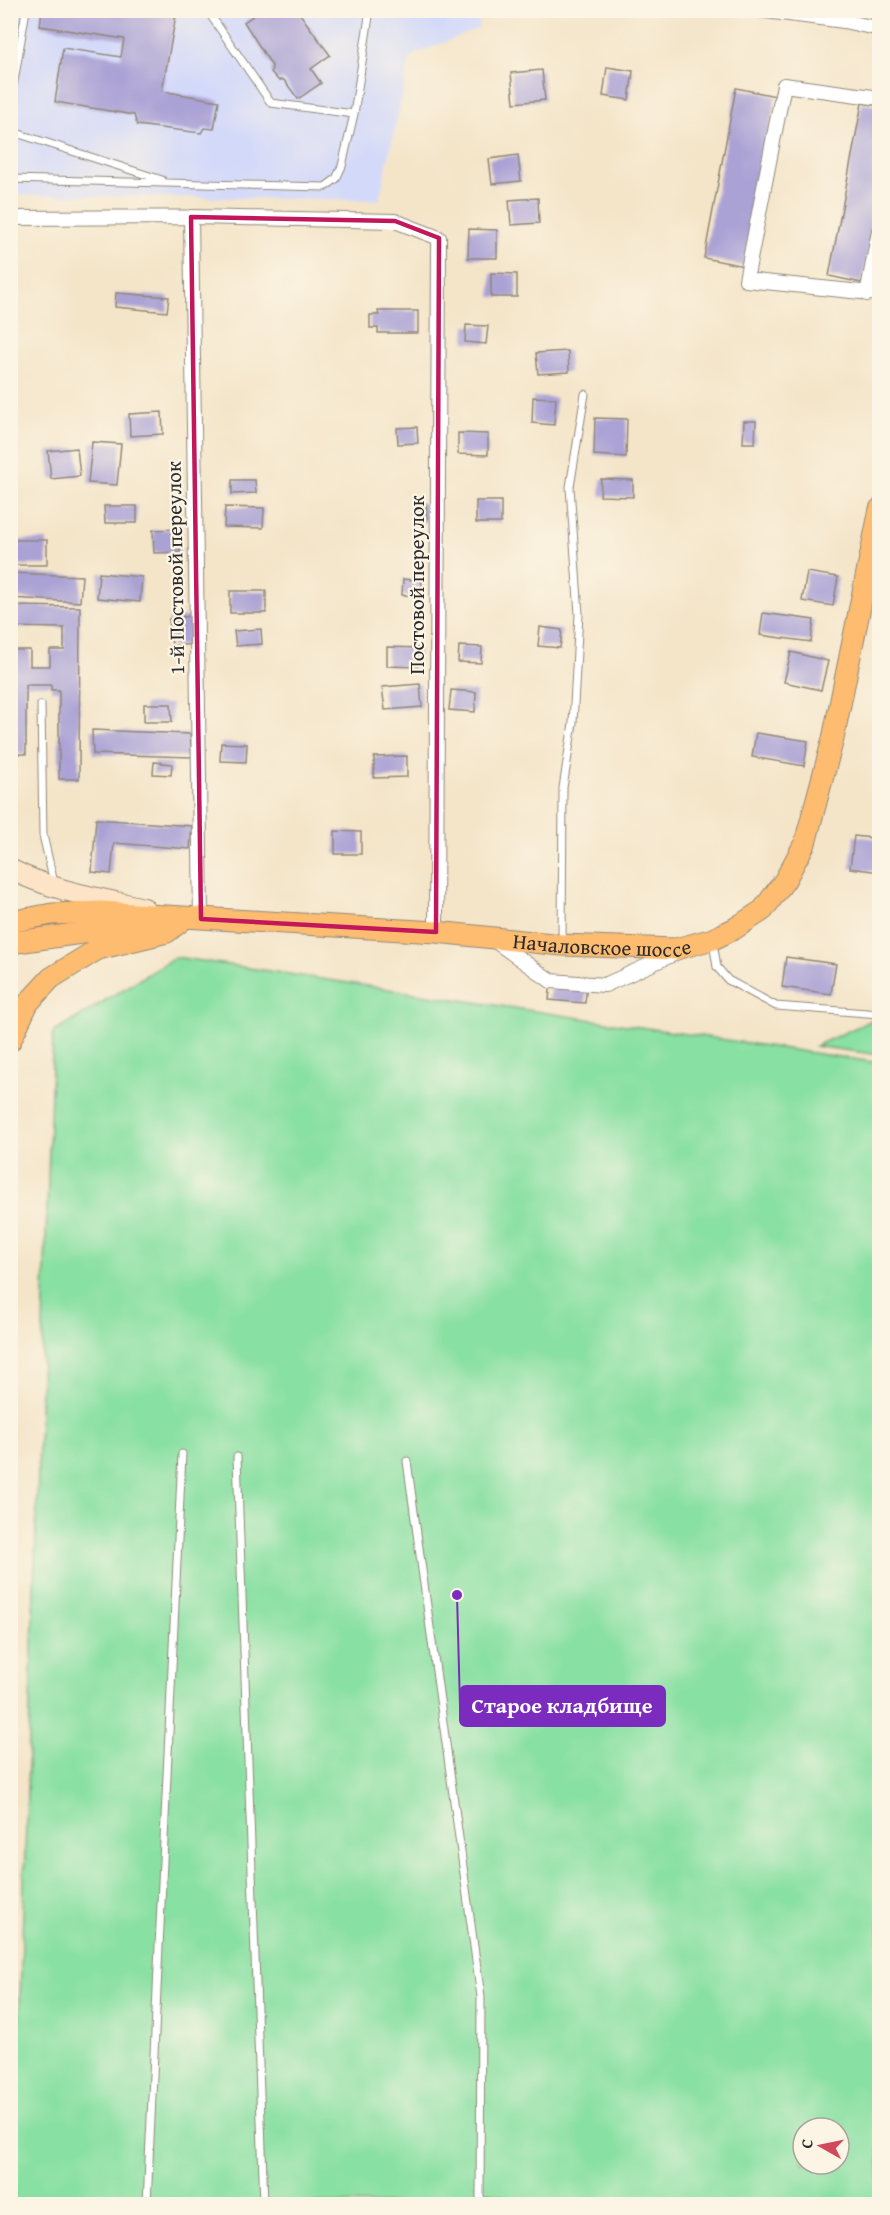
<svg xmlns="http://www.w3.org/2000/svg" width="890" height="2215" font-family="'Gentium Book Plus',serif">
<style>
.built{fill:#d3d9f9}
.green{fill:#89e0a3;stroke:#5a8667;stroke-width:1.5;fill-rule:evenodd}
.building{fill:#aaa2d5}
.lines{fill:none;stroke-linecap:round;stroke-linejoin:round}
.service-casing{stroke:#90887a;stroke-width:9}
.minor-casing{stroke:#90887a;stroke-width:16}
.secondary-casing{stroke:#90887a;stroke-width:22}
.primary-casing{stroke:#90887a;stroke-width:23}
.service{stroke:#fff;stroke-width:7}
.minor{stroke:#fff;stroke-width:14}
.secondary{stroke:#fee4c6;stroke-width:20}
.primary{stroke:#fdbc70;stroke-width:21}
.marked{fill:none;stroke:#c2185b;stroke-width:4.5;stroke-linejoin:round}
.labels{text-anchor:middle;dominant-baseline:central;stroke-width:4.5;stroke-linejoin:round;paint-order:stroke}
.street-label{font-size:21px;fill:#2b2b2b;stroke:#fcf5e5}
.leader{fill:none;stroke:#7b2cbf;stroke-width:2}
.callout-dot{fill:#7b2cbf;stroke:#fcf5e5;stroke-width:2}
.callout{fill:#7b2cbf;stroke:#7b2cbf;stroke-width:2}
.callout-label{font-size:22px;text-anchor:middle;font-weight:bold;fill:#fff}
</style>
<rect width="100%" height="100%" fill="#fcf5e5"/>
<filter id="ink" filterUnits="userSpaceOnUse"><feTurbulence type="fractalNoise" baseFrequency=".0167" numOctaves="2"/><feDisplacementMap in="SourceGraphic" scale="12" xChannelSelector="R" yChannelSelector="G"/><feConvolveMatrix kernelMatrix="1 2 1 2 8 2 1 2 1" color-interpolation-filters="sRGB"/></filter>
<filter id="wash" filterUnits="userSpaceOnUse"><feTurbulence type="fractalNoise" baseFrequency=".008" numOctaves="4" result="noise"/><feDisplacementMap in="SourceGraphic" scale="24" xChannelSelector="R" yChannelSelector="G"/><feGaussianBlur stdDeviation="1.35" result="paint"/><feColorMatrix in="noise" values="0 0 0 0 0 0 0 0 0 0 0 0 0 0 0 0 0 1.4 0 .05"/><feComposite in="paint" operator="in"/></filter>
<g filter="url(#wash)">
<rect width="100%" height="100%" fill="#f4e5c9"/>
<path class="built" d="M11 11H480L479 28 411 56 379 200 11 195Z"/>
<path class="green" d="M175 957 879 1063V2204H13L53 1033ZM803 2128H839V2164H803Z
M879 1017V1055L815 1046Z"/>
<g id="blocks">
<path class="building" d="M42 10H177L162 91 219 101 214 129 204 128 201 133 137 125 134 115 55 102 63 48 121 57 124 39 40 26Z
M251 10H297L330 55 311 69 321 83 298 99 284 80H278L271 72 272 66 244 22 254 15Z
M607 67 633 71 629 100 603 96Z
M542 70 545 100 514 103 511 73Z
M736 88 776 96 744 266 704 258Z
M862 103 880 106V189L862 283 829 276Z
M518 155 521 181 492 184 489 159Z
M538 198 539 223 511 225 509 200Z
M469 229 497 230V258H468Z
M491 273 517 274V297H491Z
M116 293 169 297 167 312 115 307Z
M378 311H418V333H378V328H370V315H379Z
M466 325 488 326 486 344 465 342Z
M568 351 569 372 538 374 536 353Z
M533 397 556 398 554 425 532 423Z
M162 412 163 434 130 436 129 414Z
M595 418 627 419 626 457 594 455Z
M744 421H756L755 443H743Z
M417 427 418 443 398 444 397 428Z
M458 433 488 434V455L458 454Z
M92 442 121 444 117 485 88 483Z
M77 448 80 476 51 479 48 451Z
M601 479 633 480V497L600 496Z
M232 480H255L256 493 232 494Z
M476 501H501V523H476Z
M426 503 427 521 414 522V504Z
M104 506H137V523H105Z
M225 507 264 508 263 528 224 527Z
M180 529V552L154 553 153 530Z
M10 540H47V565H10Z
M807 572 838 577 833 606 802 601Z
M10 573 82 576 80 602 10 598Z
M99 573 142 577 140 602 97 598Z
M403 579 422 581 421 596 402 595Z
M230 591H266V613H230Z
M10 606 80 607 79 779H59V690H51V685H26V754H10V650H30V666H50V650H64V628L10 627Z
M763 613 814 620 811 642 760 635Z
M191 616 194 644 172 646 169 619Z
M540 627 562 630 560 648 538 646Z
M261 629 262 644 236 646 234 631Z
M459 646 482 647 481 663 458 662Z
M387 647 419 648 418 667 387 666Z
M791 652 828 661 821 690 784 682Z
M420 684 422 707 385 710 382 687Z
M451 690 476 692 475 712 449 710Z
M144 704H171L172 722H144Z
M92 730 190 734 192 757 93 754Z
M756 733 808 741 804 766 752 757Z
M221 743 247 744 246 762 220 761Z
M407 756V777L374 778V757Z
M154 762 172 764 171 775 153 774Z
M96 819 192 826 190 849 114 843 111 874 92 872Z
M335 831 361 832V854H335Z
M854 836 880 839V872L850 868Z
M786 957 836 964 831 994 782 987Z
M551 981 587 984 585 1003 549 1000Z"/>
</g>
</g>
<g filter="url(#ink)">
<use href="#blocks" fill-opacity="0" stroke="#90887a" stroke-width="1.5"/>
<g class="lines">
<g class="service-casing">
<path id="service" d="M207 10 271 103 354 114
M10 105 26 10
M10 131 162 180
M10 179 325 187 336 179 342 166 354 114 370 10
M41 705 43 835 54 883
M562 942 563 788 573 723 579 614 570 487 585 394
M713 942 717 967 728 980 776 1006 880 1014
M237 1457 264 2204
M407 1461 481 1997 480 2204
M480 2200 504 2204
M147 2204 182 1454"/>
</g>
<g class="minor-casing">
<path id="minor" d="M758 10 844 21 880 29
M880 98 784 85 746 280 880 294
M191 217 201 919
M10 218 191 217 395 221 439 238 436 932
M867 294 880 226
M495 941 551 981 605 985 678 952"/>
</g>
<g class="secondary-casing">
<path id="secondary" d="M10 869C52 891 99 898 144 908"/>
</g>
<g class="primary-casing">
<g id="primary">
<path id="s1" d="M10 922 52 914 100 912 436 932 562 945 676 949 713 939 734 929 763 910 785 880 805 843 833 739 880 509"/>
<path d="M10 943 146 924"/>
<path d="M10 1041 28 1003 51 978 98 949 167 932 185 918"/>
</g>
</g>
<use href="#service" class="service"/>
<use href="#minor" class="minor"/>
<use href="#secondary" class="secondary"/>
<use href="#primary" class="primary"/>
</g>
</g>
<path class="marked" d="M191 217 395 221 439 238 436 932 201 919Z"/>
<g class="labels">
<g class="street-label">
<text transform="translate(175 568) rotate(-91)">1-й Постовой переулок</text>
<text transform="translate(416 585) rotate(-90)">Постовой переулок</text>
<text stroke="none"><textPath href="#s1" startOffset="594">Началовское шоссе</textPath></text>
</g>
</g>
<path class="leader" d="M457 1595L460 1706"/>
<circle class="callout-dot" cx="457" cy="1595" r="6"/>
<rect class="callout" x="460" y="1686" width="205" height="40" rx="6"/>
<g class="callout-label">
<text x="562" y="1713">Старое кладбище</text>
</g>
<rect width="890" height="2215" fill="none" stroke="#fcf5e5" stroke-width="36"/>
<g transform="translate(821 2146) rotate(279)"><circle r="28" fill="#fcf5e5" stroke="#a8a49b" stroke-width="1.5"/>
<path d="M0-4.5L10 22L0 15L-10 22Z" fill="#d1495b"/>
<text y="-9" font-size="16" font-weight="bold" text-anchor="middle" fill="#2b2b2b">С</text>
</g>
</svg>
